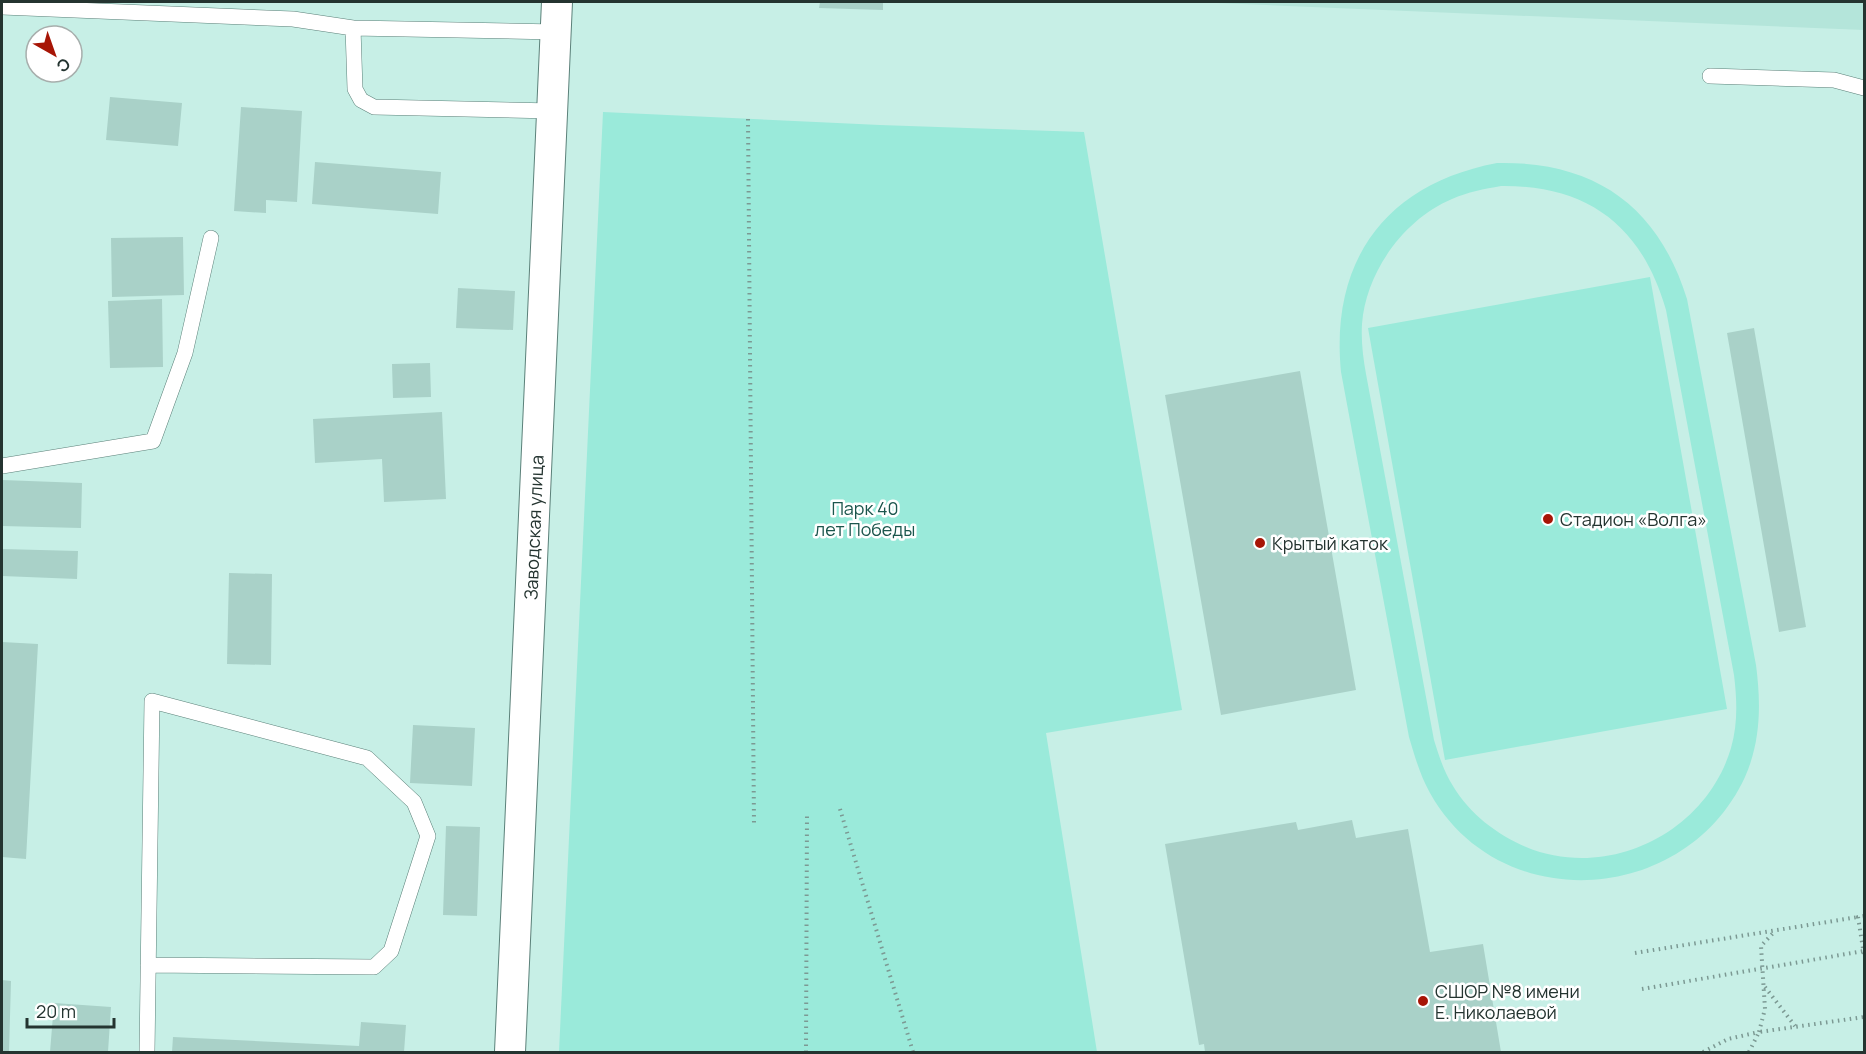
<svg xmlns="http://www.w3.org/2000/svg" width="1866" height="1054" font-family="Manrope,sans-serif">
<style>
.built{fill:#b4e5da}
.green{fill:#9aeada;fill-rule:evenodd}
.building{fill:#a9d1c8}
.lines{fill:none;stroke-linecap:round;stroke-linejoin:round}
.service-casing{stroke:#5b8079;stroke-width:16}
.minor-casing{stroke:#5b8079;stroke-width:32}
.path{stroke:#7c9993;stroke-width:4;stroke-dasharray:1.5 4.5;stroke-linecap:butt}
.service{stroke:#fff;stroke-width:15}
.minor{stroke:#fff;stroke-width:30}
.poi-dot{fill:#a71506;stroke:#fff;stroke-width:2}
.labels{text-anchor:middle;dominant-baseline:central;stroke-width:5;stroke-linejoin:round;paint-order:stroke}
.park-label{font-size:18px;fill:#1b564d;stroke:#fff}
.poi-label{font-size:18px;fill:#243430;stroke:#fff;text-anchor:start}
.street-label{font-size:18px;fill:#243430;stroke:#fff}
</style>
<rect width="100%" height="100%" fill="#c7efe6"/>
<path class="built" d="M1192 2H1864V30Z"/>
<path class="green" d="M603 112 880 125 1084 132 1182 710 1046 733 1097 1052H559Z
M1497 163C1595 161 1658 206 1687 299L1756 665C1761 703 1761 741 1745 777 1686 905 1500 918 1430 793 1420 775 1415 757 1409 737L1341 372C1330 260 1386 184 1497 163ZM1501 186C1588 185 1642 226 1666 310L1734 675C1737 700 1738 724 1731 748 1706 833 1608 881 1526 847 1496 834 1470 814 1453 786 1444 772 1439 756 1434 740L1366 374C1363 357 1361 341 1362 324 1366 272 1404 219 1452 199 1468 192 1484 189 1501 186Z
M1650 277 1727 709 1445 760 1368 328Z"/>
<path class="building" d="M820 2H883V10L819 8Z
M110 97 182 103 178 146 106 140Z
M241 107 302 111 297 202 266 200V213L234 211Z
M315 162 441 172 438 214 312 204Z
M183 237 184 295 112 297 111 238Z
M458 288 515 291 513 330 456 328Z
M162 299 163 367 110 368 108 301Z
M1754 328 1806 627 1779 632 1727 333Z
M430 363 431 397 393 398 392 364Z
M1300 371 1356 690 1221 715 1165 395Z
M442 412 446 499 384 502 382 459 315 463 313 419Z
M2 480 82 483 81 528 2 526Z
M2 549 78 551 77 579 2 576Z
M229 573 272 574 271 665 227 664Z
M2 642 38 644 26 859 2 857Z
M413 725 475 728 472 786 410 783Z
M1352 820 1356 838 1408 829 1430 952 1483 944 1501 1052H1205L1204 1044 1199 1045 1165 844 1296 822 1298 830Z
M446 826 480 827 477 916 443 915Z
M2 980 11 981 9 1052H2Z
M54 1003 111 1007 108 1052H50Z
M361 1022 406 1025 404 1052H172L173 1037 359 1046Z"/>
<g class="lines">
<g class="service-casing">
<path id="service" d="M2 7 293 19 353 28 355 89 361 100 374 107 553 111
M353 28 556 32
M1710 76 1834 80 1864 88
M2 466 153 441 185 353 211 238
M147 1052 152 701 367 758 414 802 428 836 391 951 374 967 148 965"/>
</g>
<g class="minor-casing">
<g id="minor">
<path id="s1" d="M510 1052 557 2"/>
</g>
</g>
<path class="path" d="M748 119 754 824
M840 809 913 1052
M1864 916 1858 917 1864 955
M1635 953 1858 917
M1765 987 1795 1026
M1642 989 1864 951
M806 1052 807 814
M1703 1052 1728 1039 1759 1032 1765 1009 1761 946 1775 931
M1749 1052 1759 1032 1864 1017"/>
<use href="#service" class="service"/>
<use href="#minor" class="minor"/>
</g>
<g class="poi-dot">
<circle cx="1548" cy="519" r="6"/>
<circle cx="1260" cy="543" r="6"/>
<circle cx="1423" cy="1001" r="6"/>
</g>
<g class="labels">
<g class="park-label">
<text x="865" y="508">Парк 40<tspan x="865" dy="21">лет Победы</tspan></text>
</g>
<g class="poi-label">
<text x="1560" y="519">Стадион «Волга»</text>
<text x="1272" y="543">Крытый каток</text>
<text x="1435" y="991">СШОР №8 имени<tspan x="1435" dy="21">Е. Николаевой</tspan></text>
</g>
<g class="street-label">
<text stroke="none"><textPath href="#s1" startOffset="525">Заводская улица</textPath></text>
</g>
</g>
<rect width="1866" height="1054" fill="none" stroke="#243430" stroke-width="6"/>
<g transform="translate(54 54) rotate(140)"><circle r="28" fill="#ffffff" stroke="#a7aeac" stroke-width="1.5"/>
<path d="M0-4.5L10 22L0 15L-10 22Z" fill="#a71506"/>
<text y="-9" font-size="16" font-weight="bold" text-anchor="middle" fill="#243430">С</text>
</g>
<path d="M27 1018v9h87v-9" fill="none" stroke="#243430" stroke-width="3"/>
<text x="36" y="1018" font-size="18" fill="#243430" stroke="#ffffff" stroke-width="4.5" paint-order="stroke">20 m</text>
</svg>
